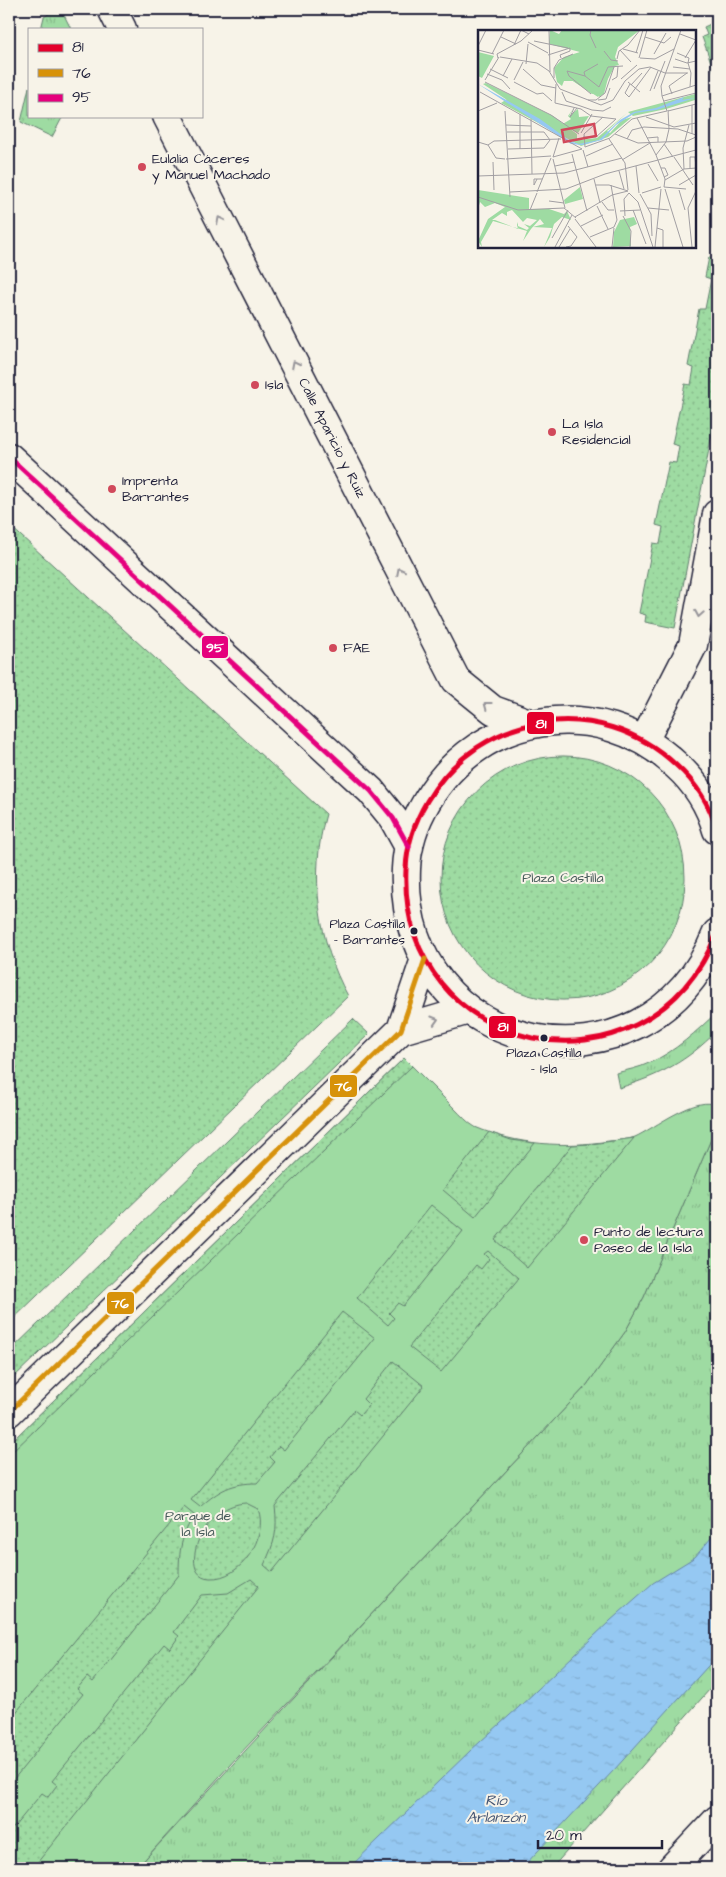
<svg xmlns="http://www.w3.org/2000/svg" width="726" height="1877" font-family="'Architects Daughter',sans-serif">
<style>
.grass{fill:url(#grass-tufts);stroke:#607e6e}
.park{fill:#9edba2;stroke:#607e6e}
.garden{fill:url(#garden-dots);stroke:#607e6e}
.water{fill:url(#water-ripples);stroke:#6786a9}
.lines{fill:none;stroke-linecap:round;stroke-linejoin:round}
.street-casing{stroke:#22223b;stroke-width:31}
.highway-casing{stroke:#22223b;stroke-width:31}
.street{stroke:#f7f3e8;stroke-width:28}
.highway{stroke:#f7f3e8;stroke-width:28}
.bus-1-casing{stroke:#f7f3e8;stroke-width:9}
.bus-2-casing{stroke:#f7f3e8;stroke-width:9}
.bus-3-casing{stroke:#f7f3e8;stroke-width:9}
.bus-1{stroke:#e4002b;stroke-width:5}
.bus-2{stroke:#d79209;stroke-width:5}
.bus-3{stroke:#e5007d;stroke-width:5}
.oneway{stroke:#97959a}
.poi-dot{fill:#d1495b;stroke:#f7f3e8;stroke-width:2}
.bus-dot{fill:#22223b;stroke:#f7f3e8;stroke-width:2}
.labels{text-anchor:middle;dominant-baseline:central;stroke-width:4;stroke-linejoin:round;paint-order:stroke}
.bus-label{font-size:13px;fill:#22223b;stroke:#f7f3e8;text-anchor:end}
.poi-label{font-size:14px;fill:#22223b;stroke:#f7f3e8;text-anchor:start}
.street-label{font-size:14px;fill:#22223b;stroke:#f7f3e8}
.park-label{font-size:14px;fill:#475a5a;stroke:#f7f3e8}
.water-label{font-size:15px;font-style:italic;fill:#445472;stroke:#f7f3e8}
.inset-road{fill:none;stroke:#a29fa3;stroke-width:1}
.view{fill:#d1495b;fill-opacity:0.15;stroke:#d1495b;stroke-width:2.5}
.inset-edge{fill:none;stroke:#22223b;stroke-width:2.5}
.line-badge{stroke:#f7f3e8;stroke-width:2}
.badge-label{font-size:14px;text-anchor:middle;font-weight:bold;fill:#fff}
</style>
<defs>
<pattern id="grass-tufts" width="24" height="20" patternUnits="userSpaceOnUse" patternTransform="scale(1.25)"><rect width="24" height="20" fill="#9edba2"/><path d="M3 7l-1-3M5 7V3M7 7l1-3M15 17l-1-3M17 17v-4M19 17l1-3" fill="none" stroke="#88bc8c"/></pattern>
<pattern id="garden-dots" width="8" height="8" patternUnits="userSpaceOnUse" patternTransform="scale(1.25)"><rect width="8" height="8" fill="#9edba2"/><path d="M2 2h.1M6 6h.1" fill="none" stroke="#88bc8c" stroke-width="1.8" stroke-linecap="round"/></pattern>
<pattern id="water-ripples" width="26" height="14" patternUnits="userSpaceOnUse" patternTransform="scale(1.25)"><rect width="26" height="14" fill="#95c8f2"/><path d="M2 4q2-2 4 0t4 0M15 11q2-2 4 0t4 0" fill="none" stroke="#80acd0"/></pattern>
</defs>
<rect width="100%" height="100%" fill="#f7f3e8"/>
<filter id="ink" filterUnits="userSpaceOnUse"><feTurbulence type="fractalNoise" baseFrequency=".02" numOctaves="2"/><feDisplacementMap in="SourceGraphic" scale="10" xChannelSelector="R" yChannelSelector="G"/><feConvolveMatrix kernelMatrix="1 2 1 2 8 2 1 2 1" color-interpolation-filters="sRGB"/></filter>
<g filter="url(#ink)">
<path class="grass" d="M56 9H61L71 29H41L44 17Z
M29 87V116H63L52 137 21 122Z
M717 1012V1031C686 1062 661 1075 619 1088L616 1073C627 1070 639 1068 649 1063 675 1052 697 1031 717 1012Z
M717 1125V1681L552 1868H137L368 1618 586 1386 625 1332 644 1297Z"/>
<path class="park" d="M404 1058C421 1075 438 1092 455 1109 461 1115 468 1123 475 1127 517 1145 564 1148 609 1141 617 1140 628 1140 635 1137 653 1129 699 1093 717 1106V1125L644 1297 625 1332 586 1386 238 1756 137 1868H9V1444Z"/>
<path class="garden" d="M717 21V79L702 37 707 35 704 27Z
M717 249V407L675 628 645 622 646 615 639 613 653 543 660 544 663 527 656 525 669 462 676 463 679 446 672 444 685 384 691 385 694 368 688 366 699 309H705L711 279 705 277 709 257 715 258Z
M9 525 326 814C309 874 318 942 348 996L9 1323Z
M441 878a122 122 0 1 1 244 0a122 122 0 1 1-244 0Z
M353 1019 369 1034 9 1382V1352Z
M404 1058 412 1066 9 1455V1444Z
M489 1132 511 1140 535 1143 475 1217 443 1190Z
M634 1138 527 1268 495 1240 572 1145 591 1144Z
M431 1205 463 1231 403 1306 398 1303 389 1313 394 1318 388 1325 357 1298Z
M488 1251 519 1278 441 1372 409 1347 476 1265 481 1269 489 1259 484 1254Z
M342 1312 375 1338 284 1450 279 1446 270 1457 275 1462 257 1483C232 1483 219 1490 200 1507L191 1500Z
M393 1361 424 1386 272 1572 264 1565C275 1542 278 1531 275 1506L354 1410 360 1415 369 1405 363 1399Z
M246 1503 258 1509C269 1536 241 1580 210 1578 186 1577 195 1543 203 1531 214 1515 227 1504 246 1503Z
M184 1507 194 1515C181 1537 179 1550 179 1575L93 1682 87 1677 77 1689 83 1694 9 1785V1721Z
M251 1579 259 1586 33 1868H9V1833L42 1793 48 1797 57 1785 52 1781 164 1644 170 1649 179 1636 174 1632 202 1595 228 1593Z"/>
<path class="water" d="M717 1531V1656L614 1770 522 1868H349L471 1750 519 1707 610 1621 653 1583 695 1557Z"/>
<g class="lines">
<g class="street-casing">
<path id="street" d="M112 9 122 29
M167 116 456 680 493 710 532 724
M9 457 371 791 393 818 409 847
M644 741 693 645 717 514
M717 830C710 805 695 782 676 765 600 693 480 711 427 801 415 821 407 845 406 869 398 1057 646 1110 717 933
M401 1030 469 1010
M9 1412 401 1030 425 959"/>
</g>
<g class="highway-casing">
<path id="highway" d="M672 1868 717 1820"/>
</g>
<use href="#street" class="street"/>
<use href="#highway" class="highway"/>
<g class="bus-1-casing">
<path id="bus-1" d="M717 830C710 805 695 782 676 765 600 693 480 711 427 801 415 821 407 845 406 869 398 1057 646 1110 717 933"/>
</g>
<g class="bus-2-casing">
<path id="bus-2" d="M9 1412 401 1030 425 959"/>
</g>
<g class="bus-3-casing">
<path id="bus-3" d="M9 457 371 791 393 818 409 847"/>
</g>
<use href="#bus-1" class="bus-1"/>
<use href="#bus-2" class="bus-2"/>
<use href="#bus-3" class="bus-3"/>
</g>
<defs><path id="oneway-chevron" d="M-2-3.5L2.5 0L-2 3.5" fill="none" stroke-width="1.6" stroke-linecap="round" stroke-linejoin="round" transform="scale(1.25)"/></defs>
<g class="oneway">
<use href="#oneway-chevron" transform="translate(220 220) rotate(-117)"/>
<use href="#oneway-chevron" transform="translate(295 364) rotate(-117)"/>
<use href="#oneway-chevron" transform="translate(400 571) rotate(-117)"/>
<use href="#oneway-chevron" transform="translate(699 614) rotate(100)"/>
<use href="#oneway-chevron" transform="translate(487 705) rotate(-143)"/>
<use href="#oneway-chevron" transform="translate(435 1020) rotate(-17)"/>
</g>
</g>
<g class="poi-dot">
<circle cx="142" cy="167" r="5"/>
<circle cx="255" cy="385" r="5"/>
<circle cx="552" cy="432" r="5"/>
<circle cx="112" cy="489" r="5"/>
<circle cx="333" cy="648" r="5"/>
<circle cx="584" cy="1240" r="5"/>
</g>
<g class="bus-dot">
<circle cx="414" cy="931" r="4.5"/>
<circle cx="544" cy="1038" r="4.5"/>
</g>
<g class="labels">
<g class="bus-label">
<text x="405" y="924">Plaza Castilla<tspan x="405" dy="16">– Barrantes</tspan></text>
<text x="544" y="1053" text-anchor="middle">Plaza Castilla<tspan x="544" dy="16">– Isla</tspan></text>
</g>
<g class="poi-label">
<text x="152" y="159">Eulalia Cáceres<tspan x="152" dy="16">y Manuel Machado</tspan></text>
<text x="265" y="385">Isla</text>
<text x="562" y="424">La Isla<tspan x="562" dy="16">Residencial</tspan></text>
<text x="122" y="481">Imprenta<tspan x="122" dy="16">Barrantes</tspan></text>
<text x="343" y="648">FAE</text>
<text x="594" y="1232">Punto de lectura<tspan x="594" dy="16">Paseo de la Isla</tspan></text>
</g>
<g class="street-label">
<text transform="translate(332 438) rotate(63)">Calle Aparicio y Ruiz</text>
</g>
<g class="park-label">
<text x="563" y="878">Plaza Castilla</text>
<text x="198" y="1516">Parque de<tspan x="198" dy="16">la Isla</tspan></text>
</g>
<g class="water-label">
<text x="496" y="1800">Río<tspan x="496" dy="17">Arlanzón</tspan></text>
</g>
</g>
<g transform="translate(478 30)">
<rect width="218" height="218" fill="#f7f3e8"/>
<path d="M72 0 81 4 84 0H162L140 17 137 27 141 35 137 36 120 67 95 51H86L84 56 79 52 76 38 86 27 102 22 71 14ZM0 22 16 26 4 48 0 46ZM217 64V70L188 79 155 86 150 82ZM29 69 100 110 119 108 149 83 129 101 132 103 144 90 154 87 130 107 103 116 23 73ZM0 160 51 168V179H71L86 184 89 181 93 190 84 187 76 194 72 207 66 217 74 198 55 197 66 194 62 189 53 199 45 211 49 201 15 191 3 212 4 217 0 211 10 189 27 177 17 173 7 177 2 172 0 179ZM34 180 45 192 49 188 59 190 52 196 46 194 51 198 49 200 40 196V192L39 195 40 199 17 190H27H14L24 183 29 186V182Z" fill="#9edba2" fill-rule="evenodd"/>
<path d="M85 0H146L129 17 128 23 133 32 122 31 129 33 132 40 126 64 121 67 119 62 114 64 95 51 86 50 84 40 92 30 89 28 103 22 83 14Z" fill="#9edba2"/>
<path d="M8 53 75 86 99 104V110L32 72 5 54ZM156 187 159 194 152 197 153 216 135 217 136 202 142 190Z" fill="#9edba2"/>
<path d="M95 79 91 86 100 79 101 87 111 86 100 103 83 95 93 89 90 86ZM102 157 105 169 87 174 86 170Z" fill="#9edba2"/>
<path d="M0 54 62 89 92 111 101 114 121 110 142 90 156 82 178 78 206 67 204 70 217 68 178 80 157 83 138 95 124 110 104 115 93 114Z" fill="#95c8f2"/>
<path class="inset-road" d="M71 0 72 42M113 0 112 5 118 18M202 4 218 10M23 7 38 14M167 7 186 13 193 7M56 11 90 18M50 12 70 23M36 15 43 0 51 4M0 16 8 0M145 19 160 23M0 20 16 24M142 20 153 32M126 21 133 30 140 31M158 23 165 0M199 23 211 28 210 33M14 24 26 0M176 24 188 3M70 25 92 18V21L82 25 83 28M22 27 59 33 71 41 82 59M20 28 19 24 43 11 55 0M161 28 169 0M162 28 177 29 196 19M207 28 218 10M139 29 141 21 150 15 162 0M197 29 209 33 218 31M210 33 213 43 212 57M48 34 50 14M195 37 212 39M12 39 30 48M45 39 63 55 78 58M9 44 24 50 32 59M25 46 34 29M107 46 106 42 120 34M76 48V38L81 30 95 24M143 49 159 35M7 50 21 27M36 50 45 32M134 50 139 47 140 36M7 52 73 85 101 104M36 52 59 64 65 63 74 71M150 52 162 62M152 54 147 63 151 67 173 37M153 55 164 43M82 59 123 75 135 70 147 51 161 39 172 37 187 43H210M176 59 187 31M172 61 180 41M2 62 104 119M84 62 88 71 114 80 125 81 133 77M113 64 91 46 89 41 107 46 121 57 130 37 145 36M194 64 191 56 209 43M184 66 183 56 203 0M184 66 218 55M110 70H118L127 63 136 37M120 70 128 69 132 58M186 71 218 63M77 73 103 79 113 86 138 89 118 107H105M77 73 78 54M214 75V104M96 78 92 87 99 78M0 81 19 73M27 81 32 167M190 81 218 74M42 84V119M168 87 196 97 218 93M159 88 178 125 187 149 186 157M53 89 54 144M28 95 53 96M29 102H66L72 110 66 118 30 119M103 103 114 84M137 104 160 113 209 111 218 107M169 108 180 107V112M131 109 147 133 150 160M149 109 154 100 166 97 200 99 218 105M0 112 10 115 18 128 27 129M186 114 195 127M10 115 16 111 83 109M107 117 106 104 125 87M107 117 132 108 154 89 189 81 184 66M105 120 110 137M94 124 109 181M178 125 188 112 191 99 190 80M108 126 135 114M75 127 104 119M75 127 81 108M196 127 215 155M28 129 73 126M75 129 87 178M144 130 172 113M15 132 16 160M170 134 180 151M77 136 96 132M158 136 161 163M183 138H187L190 145 186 147M212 138V127H218M206 139 205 118 211 95M141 141 146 159M0 146 86 143 144 128M59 149 56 155V149H64M116 149 122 173M187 150 206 139 218 138 217 127M118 155H131L150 161M201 155 218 145M186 157 208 159M187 159 205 217M201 160 207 180M32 162 88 159 127 144 218 120M59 162 73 128M164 163 183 157M162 164 173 184 174 206M0 167 40 180 86 178 98 188M71 171 86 173M124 172 130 180H136M119 176 130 199M170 178 191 180M52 180 59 163M155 180 168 214M142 181 162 180M145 186 153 201 152 217M147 186 146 169 151 163 160 172 175 217M97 187 134 165 150 161M97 189 118 217M103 196 125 185M179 198 185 200V217M112 207 136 197 139 190 133 155M74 208 90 180M77 217 94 185M81 217 92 199M88 217 93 216 99 207 90 196M134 217 136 198M177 217 183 159M214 217 210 178 218 161"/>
<path class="view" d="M116 94 118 106 86 112 84 100Z"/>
<rect width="218" height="218" class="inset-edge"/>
</g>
<g class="line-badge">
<rect x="201" y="635" width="28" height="24" rx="5" fill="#e5007d"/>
<rect x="526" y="711" width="29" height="24" rx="5" fill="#e4002b"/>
<rect x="488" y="1015" width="29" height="24" rx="5" fill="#e4002b"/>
<rect x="329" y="1074" width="29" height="24" rx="5" fill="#d79209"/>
<rect x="106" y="1291" width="29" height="24" rx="5" fill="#d79209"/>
</g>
<g class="badge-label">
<text x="215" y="652">95</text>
<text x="541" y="728">81</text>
<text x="503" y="1031">81</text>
<text x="343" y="1091">76</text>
<text x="120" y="1308">76</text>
</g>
<rect width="726" height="1877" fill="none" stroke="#f7f3e8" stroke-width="30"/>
<rect x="15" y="15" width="696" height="1847" fill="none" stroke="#22223b" stroke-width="2" filter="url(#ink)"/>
<rect x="28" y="28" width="175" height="90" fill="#f7f3e8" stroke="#a29fa3"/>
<rect x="38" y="44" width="25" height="8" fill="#e4002b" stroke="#a29fa3"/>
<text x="72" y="52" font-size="15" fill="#22223b">81</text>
<rect x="38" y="69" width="25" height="8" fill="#d79209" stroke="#a29fa3"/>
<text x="72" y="78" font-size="15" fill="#22223b">76</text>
<rect x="38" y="94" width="25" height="8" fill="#e5007d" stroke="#a29fa3"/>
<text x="72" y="102" font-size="15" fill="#22223b">95</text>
<path d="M538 1840v8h124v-8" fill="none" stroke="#22223b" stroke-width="2.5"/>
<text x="546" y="1840" font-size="15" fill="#22223b" stroke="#f7f3e8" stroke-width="4" paint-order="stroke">20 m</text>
</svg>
